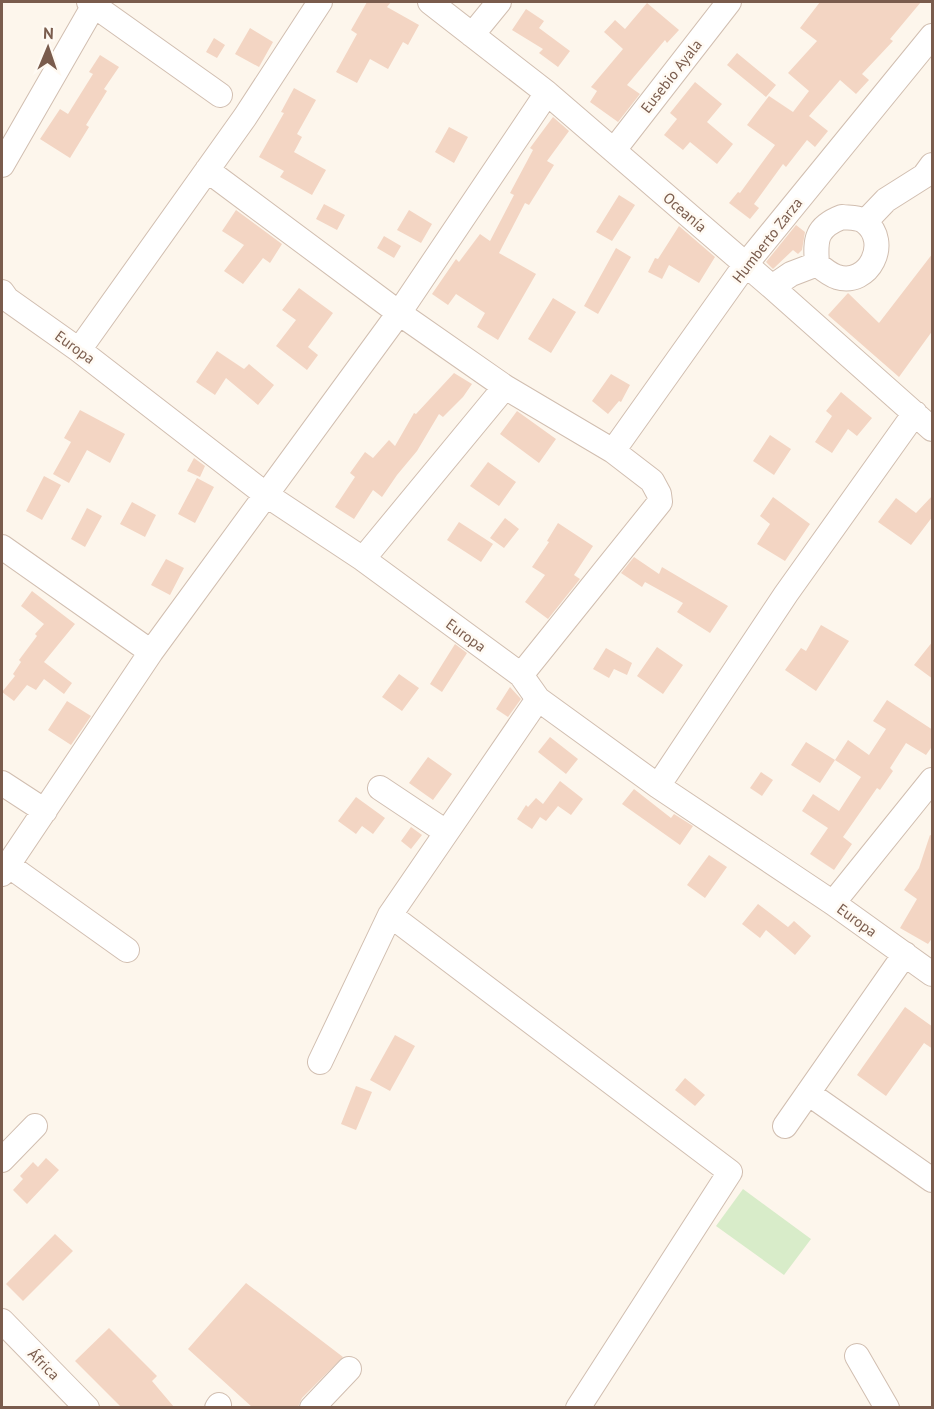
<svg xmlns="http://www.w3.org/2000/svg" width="934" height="1409" font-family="'PT Sans',sans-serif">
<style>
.green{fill:#d8ecc9}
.building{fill:#f3d5c3}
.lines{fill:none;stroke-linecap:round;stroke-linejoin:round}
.minor-casing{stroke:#d1beb0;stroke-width:26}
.minor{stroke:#fff;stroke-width:24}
.labels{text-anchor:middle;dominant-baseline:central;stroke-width:5;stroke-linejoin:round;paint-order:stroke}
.street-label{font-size:15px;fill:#7a5c4d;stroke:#fffaf3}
</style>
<rect width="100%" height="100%" fill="#fdf6ec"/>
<path class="green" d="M743 1189 811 1239 784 1275 716 1226Z"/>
<path class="building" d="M367 2H391L387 7 419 25 408 45 403 42 388 69 370 59 357 83 336 72 357 34 351 30Z
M820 2H921L890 39 893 41 862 74 869 80 856 94 840 80 809 116 828 131 815 147 807 140 786 167 783 164 754 204 759 208 750 219 729 203 738 192 740 193 775 145 747 125 769 96 793 112 809 91 788 73 817 41 800 28Z
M647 3 679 30 667 43 665 40 627 85 640 94 618 122 590 102 597 91 591 87 623 49 604 32 615 20 625 29Z
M526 9 544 21 539 28 570 51 558 67 539 53 543 49 512 30Z
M250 28 273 42 259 67 235 54Z
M214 38 225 45 217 58 206 52Z
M737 53 776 85 766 97 727 65Z
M100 55 119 67 104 89 107 91 86 125 89 127 70 158 40 139 60 109 68 114 93 74 89 72Z
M695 82 722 104 707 122 733 144 717 164 690 142 683 150 664 135 677 119 670 113Z
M294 88 316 100 297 134 302 137 294 152 326 170 312 195 280 177 284 171 259 157 284 113 281 112Z
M553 117 569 131 547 161 554 165 529 205 525 203 499 253 536 274 498 340 477 327 485 313 456 294 448 305 432 294 456 259 459 262 480 234 490 241 514 195 510 193 533 150 530 148Z
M449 127 468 137 454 163 435 152Z
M619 195 635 205 612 241 596 232Z
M324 204 345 215 337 230 316 219Z
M236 210 282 244 270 263 263 258 243 284 224 271 244 245 222 231Z
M409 210 432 224 421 243 397 230Z
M796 225 805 232 802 250 798 254 793 250 773 269 766 262Z
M679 226 715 257 699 283 669 265 662 279 648 272 655 258 658 259Z
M384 236 401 246 394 258 377 248Z
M616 248 631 257 598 314 584 306Z
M933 253V330L899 377 828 315 848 293 879 323Z
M299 288 333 313 308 347 318 355 307 370 276 346 296 320 282 310Z
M553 298 576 312 551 353 528 339Z
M217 351 244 369 249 364 274 385 258 405 226 378 215 395 196 382Z
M454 373 472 384 463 397 443 417 439 414 417 451 397 475 382 497 373 490 354 519 335 507 355 477 350 473 365 452 373 458 389 440 395 446 414 413 416 414Z
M611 374 630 385 621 402 619 401 608 414 592 401Z
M841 392 872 418 857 436 848 429 832 453 815 442 832 416 826 411Z
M80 410 125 434 110 463 87 450 69 483 53 474 71 442 64 438Z
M517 411 556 439 539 463 500 434Z
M770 435 791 449 774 475 753 461Z
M194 458 205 466 200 477 187 471Z
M488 462 516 482 499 506 470 486Z
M44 476 61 485 42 520 26 511Z
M197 478 214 487 195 523 178 514Z
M933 495V516L911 545 878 522 896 498 916 513Z
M773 497 810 524 785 561 757 544 770 524 760 516Z
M132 502 156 515 145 537 120 524Z
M87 508 102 516 85 547 71 539Z
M505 518 519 529 504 548 490 538Z
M459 522 493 544 481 562 447 540Z
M558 523 593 546 574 575 580 579 548 619 525 602 545 575 532 567 549 542 547 541Z
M634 557 659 574 662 567 728 606 710 633 677 612 683 603 645 582 642 587 621 573Z
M166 559 184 568 170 595 151 585Z
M32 591 75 624 44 662 72 683 64 694 44 679 36 690 27 685 14 701 2 692 15 676 13 674 21 662 19 660 37 636 35 634 44 624 21 606Z
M821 625 849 641 816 691 785 670 801 648 806 651Z
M933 641V679L914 665Z
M455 644 467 653 442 692 430 684Z
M657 647 683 665 663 694 637 676Z
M606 648 632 663 627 675 614 669 609 678 593 669Z
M399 674 419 688 402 711 382 697Z
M510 687 521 699 508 717 496 709Z
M887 700 933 730V745L926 755 906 743 890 768 893 771 880 790 877 788 843 837 852 844 834 870 810 854 828 828 802 811 813 794 839 811 861 777 835 760 848 740 869 755 886 729 873 721Z
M67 701 91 716 71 745 48 730Z
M550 737 578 759 566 774 538 752Z
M806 742 835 760 820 783 791 765Z
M428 757 452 774 433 800 409 783Z
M761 772 773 780 762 796 750 788Z
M560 781 583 799 571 815 558 806 546 821 540 817 532 829 517 819 526 805 528 807 536 798 543 804Z
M634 789 671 818 674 814 693 826 680 845 622 804Z
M356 797 385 818 373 834 362 826 356 834 338 821Z
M411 827 422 835 411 849 401 841Z
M930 835 933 836V937L928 944 900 928 917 899 904 890 919 868Z
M709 855 727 867 705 898 687 885Z
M758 904 788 927 794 921 811 936 795 955 766 930 760 938 742 924Z
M905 1007 933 1027V1049L924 1043 886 1096 857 1075Z
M395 1035 415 1046 390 1091 370 1080Z
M685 1078 705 1095 695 1106 675 1090Z
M356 1086 372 1092 356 1130 341 1124Z
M46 1158 59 1170 27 1204 13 1190 23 1179 20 1176 33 1162 38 1167Z
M55 1234 73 1251 23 1301 6 1284Z
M246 1283 343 1357 302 1398 298 1407H252L188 1349Z
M109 1328 157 1376 152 1381 174 1407H121L75 1361Z"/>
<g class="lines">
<g class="minor-casing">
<path id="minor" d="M89 2 220 95
M430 2 547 93 772 287 932 429
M472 35 499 2
M614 150 729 2
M2 165 94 5
M207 170 399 313 505 387 613 451 652 481 659 494 660 502 521 675
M842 217C849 218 859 217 865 222 891 242 869 287 837 277 830 275 823 269 817 264 815 239 816 227 842 217Z
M865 222 886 200 924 176 932 165
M772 287 791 274 817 264
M2 292 7 299 79 350 265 494 363 559 521 675 538 699 658 786 833 903 932 974
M79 350 245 117 320 2
M613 451 746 264 932 36
M2 547 151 652
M363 559 505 387
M2 783 45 811
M658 786 786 594 915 413
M380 788 446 832
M8 865 127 950
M2 874 151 652 399 313 547 93
M833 903 932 780
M390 915 730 1172 578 1408
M320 1062 390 915 538 699
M808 1093 932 1180
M785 1126 905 954
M2 1160 35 1126
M2 1321 87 1408
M857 1356 887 1408
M217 1408 219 1405
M312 1408 349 1369"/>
</g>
<use href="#minor" class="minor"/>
</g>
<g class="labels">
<g class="street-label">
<text transform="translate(671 76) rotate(-52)">Eusebio Ayala</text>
<text transform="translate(685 212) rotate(41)">Oceanía</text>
<text transform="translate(767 240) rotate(-52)">Humberto Zarza</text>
<text transform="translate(75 347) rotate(36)">Europa</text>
<text transform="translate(466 635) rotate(36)">Europa</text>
<text transform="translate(857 920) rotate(36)">Europa</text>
<text transform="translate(44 1364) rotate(45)">África</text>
</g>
</g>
<rect width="934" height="1409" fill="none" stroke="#7a5c4d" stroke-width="6"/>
<g transform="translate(48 48) rotate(2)" stroke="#fffaf3" stroke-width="4.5" paint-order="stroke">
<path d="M0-4.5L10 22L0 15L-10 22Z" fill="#7a5c4d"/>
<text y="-9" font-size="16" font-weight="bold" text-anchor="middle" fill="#7a5c4d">N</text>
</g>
</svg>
